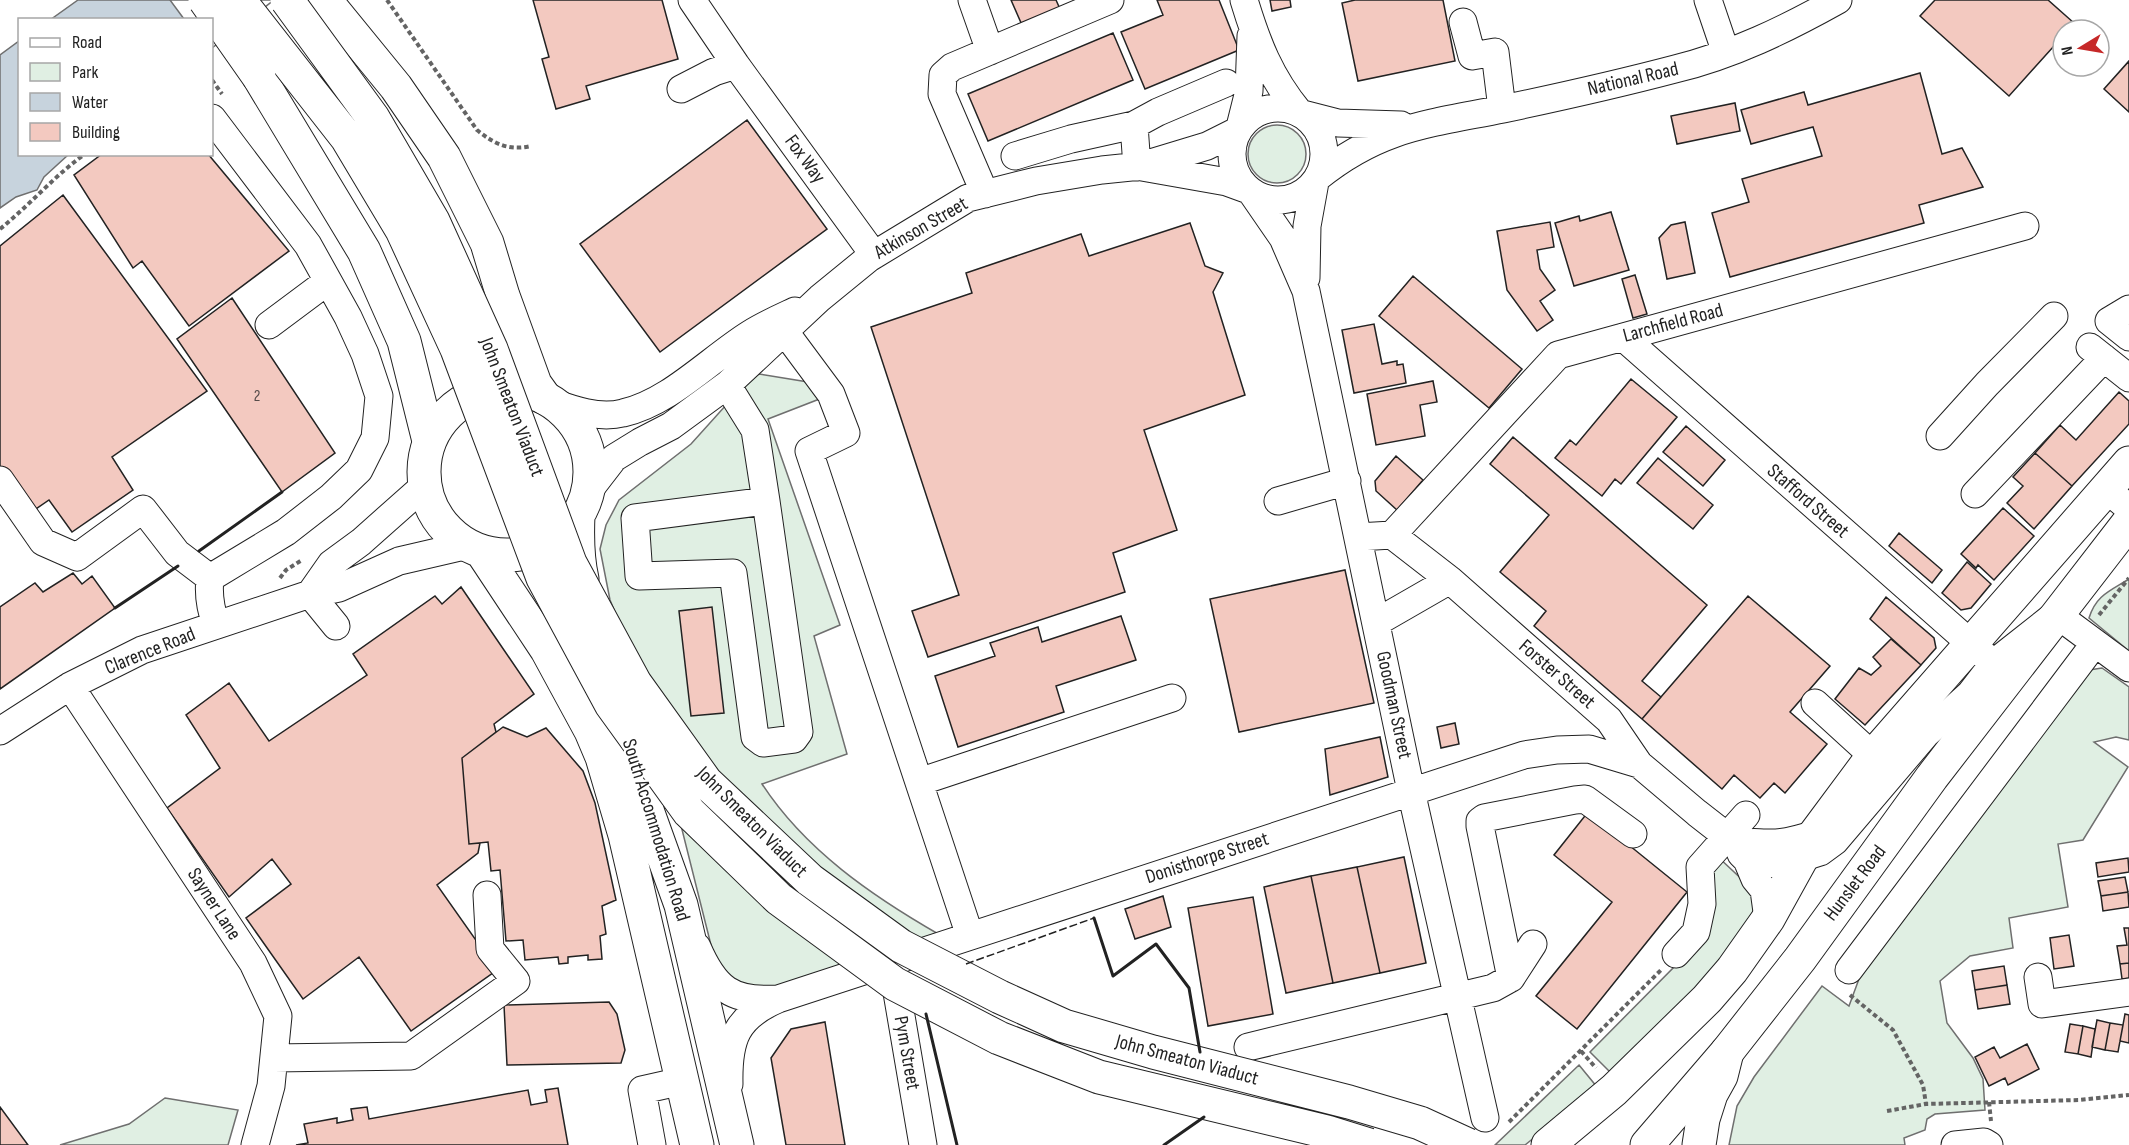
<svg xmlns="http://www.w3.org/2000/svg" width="2129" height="1145" font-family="'Sofia Sans Condensed',sans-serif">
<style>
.green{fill:#e0efe3;stroke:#6f6f6f;stroke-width:1.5}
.water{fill:#c7d3dd;stroke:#6f6f6f;stroke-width:1.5}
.pier{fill:#fff;stroke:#6f6f6f;stroke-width:1.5}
.building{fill:#f3c9c0;stroke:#222;stroke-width:1.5}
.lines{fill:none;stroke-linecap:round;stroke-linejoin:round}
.minor-casing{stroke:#222;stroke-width:29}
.major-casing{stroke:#222;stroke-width:35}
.highway-casing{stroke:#222;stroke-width:35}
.path{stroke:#646464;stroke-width:4;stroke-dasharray:4.5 3;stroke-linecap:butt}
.minor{stroke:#fff;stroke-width:27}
.major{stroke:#fff;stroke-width:33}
.highway{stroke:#fff;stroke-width:33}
.highway-bridge-casing{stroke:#222;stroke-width:35;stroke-linecap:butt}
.highway-bridge{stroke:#fff;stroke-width:33}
.fence{stroke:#222;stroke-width:1.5;stroke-dasharray:8 3;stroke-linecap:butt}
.wall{stroke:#222;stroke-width:3}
.labels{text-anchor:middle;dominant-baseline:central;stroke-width:4.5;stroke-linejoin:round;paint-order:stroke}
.number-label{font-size:16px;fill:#564c4a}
.street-label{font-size:20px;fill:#222;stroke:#fff}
</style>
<rect width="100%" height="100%" fill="#fff"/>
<path class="green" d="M1248 154a29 29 0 1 1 58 0a29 29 0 1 1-58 0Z
M759 374 814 383 822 398 768 419 840 625 814 636 847 754 762 784C805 850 872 896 940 935L759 1002 718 973 646 686 610 600 600 549 606 525 619 500 691 444 745 384Z
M2129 579V651L2089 618C2096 595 2110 591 2129 579Z
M2102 668 2129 687V740L2116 737 2094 742 2128 767 2083 840 2058 844 2068 907 2009 918 2013 948 1970 956 1940 981 1947 1023 1973 1058 1983 1079 1985 1110 1935 1114 1927 1119 1925 1130 1904 1138 1905 1145H1729L1737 1106 1754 1077 1822 986 1849 1006 1863 968 2089 670Z
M1717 856 1749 886 1753 894 1754 917 1706 980 1612 1074 1590 1052 1674 967 1708 865Z
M1579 1065 1597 1087 1525 1145H1495Z
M165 1098 238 1110 228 1145H60L129 1124Z"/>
<path class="water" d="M78 0H271L212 20H50Z
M19 41 20 154 68 155 44 177 37 190 16 197 0 208V55Z"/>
<path class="pier" d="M170 0H274L212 48V20L184 19Z"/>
<path class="building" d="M533 0H662L678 59 586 86 590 99 556 109 542 59 549 57Z
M1011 0H1056L1060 9 1022 25Z
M1157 0H1219L1239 50 1145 89 1121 32 1163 15Z
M1270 0H1290L1291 7 1272 11Z
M1355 0H1443L1455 61 1358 81 1342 3Z
M1935 0H2048L2074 23 2068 30H2063V36L2009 96 1920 16Z
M1113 33 1133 80 988 141 968 94Z
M2129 61V112L2104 89Z
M1920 73 1942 154 1962 148 1983 187 1919 205 1924 223 1730 277 1712 213 1749 202 1742 179 1822 156 1813 127 1751 144 1741 110 1804 92 1808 105Z
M1735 103 1740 131 1677 144 1671 116Z
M747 120 827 229 660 352 580 244Z
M102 154H208L289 251 189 326 142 261 133 268 74 175Z
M63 195 207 391 112 457 133 490 72 532 49 500 30 513 0 467V246Z
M1611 212 1629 270 1574 286 1555 223 1579 216 1580 221Z
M1550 222 1554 247 1537 250 1540 269 1555 290 1540 301 1553 320 1537 331 1507 290 1497 231Z
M1685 222 1695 273 1667 279 1659 238 1671 225Z
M1190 223 1205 266 1223 273 1213 292 1245 395 1144 430 1177 530 1113 553 1125 592 928 657 912 611 959 595 871 327 972 293 966 273 1081 234 1089 256Z
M1635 275 1647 314 1633 318 1622 279Z
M1413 276 1522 369 1489 408 1379 316Z
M232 298 335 453 282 492 177 339Z
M1374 324 1382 364 1397 361V365L1403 364 1406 383 1354 393 1342 330Z
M1631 379 1677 417 1621 484 1615 479 1602 496 1555 458 1570 440 1576 445Z
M1433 381 1437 402 1420 405 1425 436 1376 445 1367 394Z
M2119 392 2129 401V424L2072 486 2035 453 2060 425 2076 440Z
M1686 426 1725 460 1703 486 1663 452Z
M1513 437 1707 605 1642 681 1661 697 1642 719 1534 626 1546 611 1500 572 1549 515 1490 464Z
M2035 453 2072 486 2034 529 2007 503 2023 486 2013 477Z
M1396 456 1423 480 1397 510 1376 491 1375 481Z
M1658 458 1713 505 1693 529 1637 483Z
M2003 508 2034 536 1994 580 1978 565 1976 568 1961 554Z
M1899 533 1942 570 1932 583 1889 546Z
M1967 562 1991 584 1971 608 1961 610 1942 593Z
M1345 570 1374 703 1239 732 1210 599Z
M73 573 82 584 92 576 115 608 0 689V607L35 583 43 592Z
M461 587 534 694 494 724 496 732 462 758 469 844 480 843 478 853 437 885 497 970 411 1031 359 957 303 999 246 918 291 884 272 859 229 897 167 808 220 768 186 715 229 683 269 741 367 675 353 654 435 596 442 604Z
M1748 596 1830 666 1790 712 1827 744 1785 793 1774 783 1760 798 1734 775 1722 789 1642 719Z
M1886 597 1934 638 1936 648 1921 665 1870 619Z
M712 607 724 713 691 716 679 611Z
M1121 616 1136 660 1056 686 1064 712 958 747 935 676 995 656 990 643 1038 627 1042 642Z
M1891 639 1921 665 1865 725 1835 699 1859 668 1871 675 1881 666 1873 657Z
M1455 723 1459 744 1441 748 1437 727Z
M503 727 527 737 546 728 583 771 595 803 616 900 602 906 606 934 600 936 602 959 588 960V955L568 957V963L559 964 558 957 525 960 523 940 506 941 500 870 491 871 488 842 469 844 462 758Z
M1380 737 1388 777 1330 795 1325 749Z
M1588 812 1687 892 1577 1029 1536 996 1612 902 1554 855Z
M1404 857 1426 963 1380 973 1357 867Z
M2128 858 2129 872 2098 877 2096 863Z
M1357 867 1380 973 1333 983 1311 876Z
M1311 876 1333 983 1286 993 1264 887Z
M2125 877 2128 892 2101 896 2098 881Z
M2128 892 2129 907 2103 911 2101 896Z
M1163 896 1171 927 1135 939 1125 909Z
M1253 897 1273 1014 1208 1026 1188 908Z
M2124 928H2129V963L2120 964 2117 946 2127 945Z
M2069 935 2074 966 2054 969 2050 938Z
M2129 963V978L2122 979 2120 964Z
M2004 966 2007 985 1975 990 1972 971Z
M2007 985 2010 1004 1978 1009 1975 990Z
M609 1002 617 1014 625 1050 621 1063 507 1065 504 1005Z
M2125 1014 2129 1015V1043L2120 1041Z
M2097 1020 2110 1023 2105 1050 2092 1047Z
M825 1022 845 1145H786L771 1058 791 1029Z
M2110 1023 2123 1025 2118 1052 2105 1050Z
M2070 1024 2083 1026 2078 1054 2065 1052Z
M2083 1026 2095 1029 2091 1057 2078 1054Z
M2027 1044 2039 1069 2008 1085 2005 1078 1989 1086 1975 1057 1994 1047 2000 1058Z
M558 1088 568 1145H296L308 1143 304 1124 337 1118V1123L353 1120 351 1109 367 1107 369 1119 528 1090 531 1105 547 1102 545 1090Z
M0 1107 28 1145H0Z"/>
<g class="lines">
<g class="minor-casing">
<path id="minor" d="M692 0 736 65 874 255
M972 0 990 51
M1244 0C1257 43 1270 77 1299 112
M1708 0 1726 53
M1463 22 1472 56 1495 52 1502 109
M681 89 714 72 736 65
M1232 154a46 46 0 1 1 92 0a46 46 0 1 1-92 0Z
M1303 114 1338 123 1401 125
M212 118 308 245 348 317 365 354 379 396 375 438 359 470 331 497 286 532 210 578C208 595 210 608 216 624
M1240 127 1249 91 1251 36
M1015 156 1071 139 1134 125
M1137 167 1134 125 1158 112 1226 83
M1142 167 1227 182 1249 190
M1318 177C1380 127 1428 124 1503 109 1560 97 1618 84 1675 69 1733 55 1786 29 1838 0
M1252 193 1283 238 1306 291 1411 791 1485 1118
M985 194 942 94 943 75 952 67 1110 0
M1306 278 1307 226 1315 182
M2129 309 2109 321 2129 337
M269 325 328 281
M785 332 831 394 846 433 809 451 970 936
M1623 337 1986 657
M2090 347 2129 378
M727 385 755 430 766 501 799 732 794 739 763 743 755 737 733 573 639 576 635 518 766 501
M551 402C573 410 599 419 623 413 669 403 710 359 750 334 764 325 780 318 795 311
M1940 436 1987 384 2054 316
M0 480 43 542 77 557 143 509 177 553 210 578
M2106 489 2129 508
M587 493 614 458 640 442 671 426 727 385 820 298 869 258 968 198 1036 181 1102 170 1141 166 1207 146 1237 131
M1975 494 2104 358
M1278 501 1347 481
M1392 535 1558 355 2025 226
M1358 537 1392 535 1450 580 1609 720 1639 764 1697 813 1738 845 1741 854 1747 860 1782 864 1820 852 1835 841 1926 734 1970 694 1994 663 2056 614 2129 668
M310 594 331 564 361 542 424 486
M310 594 336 626
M1377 622 1450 580
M70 686 253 963 278 1016 271 1086 255 1145
M1815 703 1873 756
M0 731 70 686 142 650 310 594 339 588 399 561 468 545
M919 782 1172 698
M1738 845C1749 841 1756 843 1767 843 1783 844 1800 839 1815 834
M1747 860 1755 879 1764 890 1768 919
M697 947C715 989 732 1002 777 999
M1676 954 1696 932 1702 904 1700 867 1746 815
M893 969 923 1145
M1849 970 2095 643
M2038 977 2042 1004 2129 992
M1511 978 1480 826V821L1484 818 1575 800 1585 799 1633 834
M1248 1047 1493 988 1511 978 1533 944
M274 1058 411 1056 516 981 490 949 487 895
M729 1084C728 1039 736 1017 778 999L1524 755 1557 750 1589 749 1639 764
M652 1145 642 1090 682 1081
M1955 1145 1984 1142 1989 1145"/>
</g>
<g class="major-casing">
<path id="major" d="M424 472a83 83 0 1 1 166 0a83 83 0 1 1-166 0Z
M578 515C577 537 577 557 582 579
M482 552 547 650 591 731 602 757 625 835 697 1145
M623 721 648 813 681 905 737 1145
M1548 1145 1614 1090 1707 999 1732 970 1768 919 1815 834 1873 756 2129 463
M1647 1145 1727 1052 1800 959 1932 777 2129 522"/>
</g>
<g class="highway-casing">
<path id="highway" d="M325 0 396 87 444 157 487 243 503 296 535 384 545 398
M259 77 364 251 404 341 429 441
M1699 1145 1703 1119 1711 1094 1721 1076 1727 1052"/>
</g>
<path class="path" d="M387 0 477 130C494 144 509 151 531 146
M212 80 222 94
M0 229C30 205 54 176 85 154
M280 578 286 570 302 560
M2099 615 2129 578
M1850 995 1893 1030 1923 1085 1926 1104 2079 1100 2129 1095
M1581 1051 1596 1068
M1989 1102 1991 1121
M1887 1111 1926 1104
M1509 1122 1661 970"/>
<use href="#minor" class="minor"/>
<use href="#major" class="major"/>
<use href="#highway" class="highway"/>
<g class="highway-bridge-casing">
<path id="highway-bridge" d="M205 0 259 77
M239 0 347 138 402 230 457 349 543 578 611 704 689 812 779 899 895 984 999 1038 1099 1077 1327 1132 1369 1145
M287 0 373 118 433 221 491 349 570 563 635 683 706 782 810 880 901 946 1000 997 1064 1026 1153 1052 1349 1102 1420 1123 1468 1145"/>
</g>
<use href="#highway-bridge" class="highway-bridge"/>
<path class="fence" d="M966 964 1094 918"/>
<path class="wall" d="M199 551 282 492
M115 608 178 566
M1094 918 1113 976 1156 944 1189 988 1200 1052
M926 1014 957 1145
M1164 1145 1204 1117"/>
</g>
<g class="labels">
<g class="number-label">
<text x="257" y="396">2</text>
</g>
<g class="street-label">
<text transform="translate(1633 79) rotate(-13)">National Road</text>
<text transform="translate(805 159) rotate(54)">Fox Way</text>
<text transform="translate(921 228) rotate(-30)">Atkinson Street</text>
<text transform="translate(1673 323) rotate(-15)">Larchfield Road</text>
<text transform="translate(512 407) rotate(69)">John Smeaton Viaduct</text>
<text transform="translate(1808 501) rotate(41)">Stafford Street</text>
<text transform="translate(150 651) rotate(-22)">Clarence Road</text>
<text transform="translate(1557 674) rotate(41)">Forster Street</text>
<text transform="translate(1394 705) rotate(78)">Goodman Street</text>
<text transform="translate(752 822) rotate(45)">John Smeaton Viaduct</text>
<text transform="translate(656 830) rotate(73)">South Accommodation Road</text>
<text transform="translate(1207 858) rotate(-18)">Donisthorpe Street</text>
<text transform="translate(1855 883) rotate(-53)">Hunslet Road</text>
<text transform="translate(214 904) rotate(57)">Sayner Lane</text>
<text transform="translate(907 1053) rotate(80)">Pym Street</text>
<text transform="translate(1187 1060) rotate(15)">John Smeaton Viaduct</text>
</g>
</g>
<rect x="18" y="18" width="195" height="138" fill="#ffffff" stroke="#a7a7a7" stroke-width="1.5"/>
<rect x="30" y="38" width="30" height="9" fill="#ffffff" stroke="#a7a7a7" stroke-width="1.5"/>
<text x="72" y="48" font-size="18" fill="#222222">Road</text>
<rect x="30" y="63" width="30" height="18" fill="#e0efe3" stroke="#a7a7a7" stroke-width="1.5"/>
<text x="72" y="78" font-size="18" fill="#222222">Park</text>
<rect x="30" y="93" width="30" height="18" fill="#c7d3dd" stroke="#a7a7a7" stroke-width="1.5"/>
<text x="72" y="108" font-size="18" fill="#222222">Water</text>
<rect x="30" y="123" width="30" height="18" fill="#f3c9c0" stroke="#a7a7a7" stroke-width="1.5"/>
<text x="72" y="138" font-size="18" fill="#222222">Building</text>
<g transform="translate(2081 48) rotate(259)"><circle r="28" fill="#ffffff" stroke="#a7a7a7" stroke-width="1.5"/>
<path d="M0-4.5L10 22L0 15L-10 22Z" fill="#c62828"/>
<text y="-9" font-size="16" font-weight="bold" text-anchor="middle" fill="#222222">N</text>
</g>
</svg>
